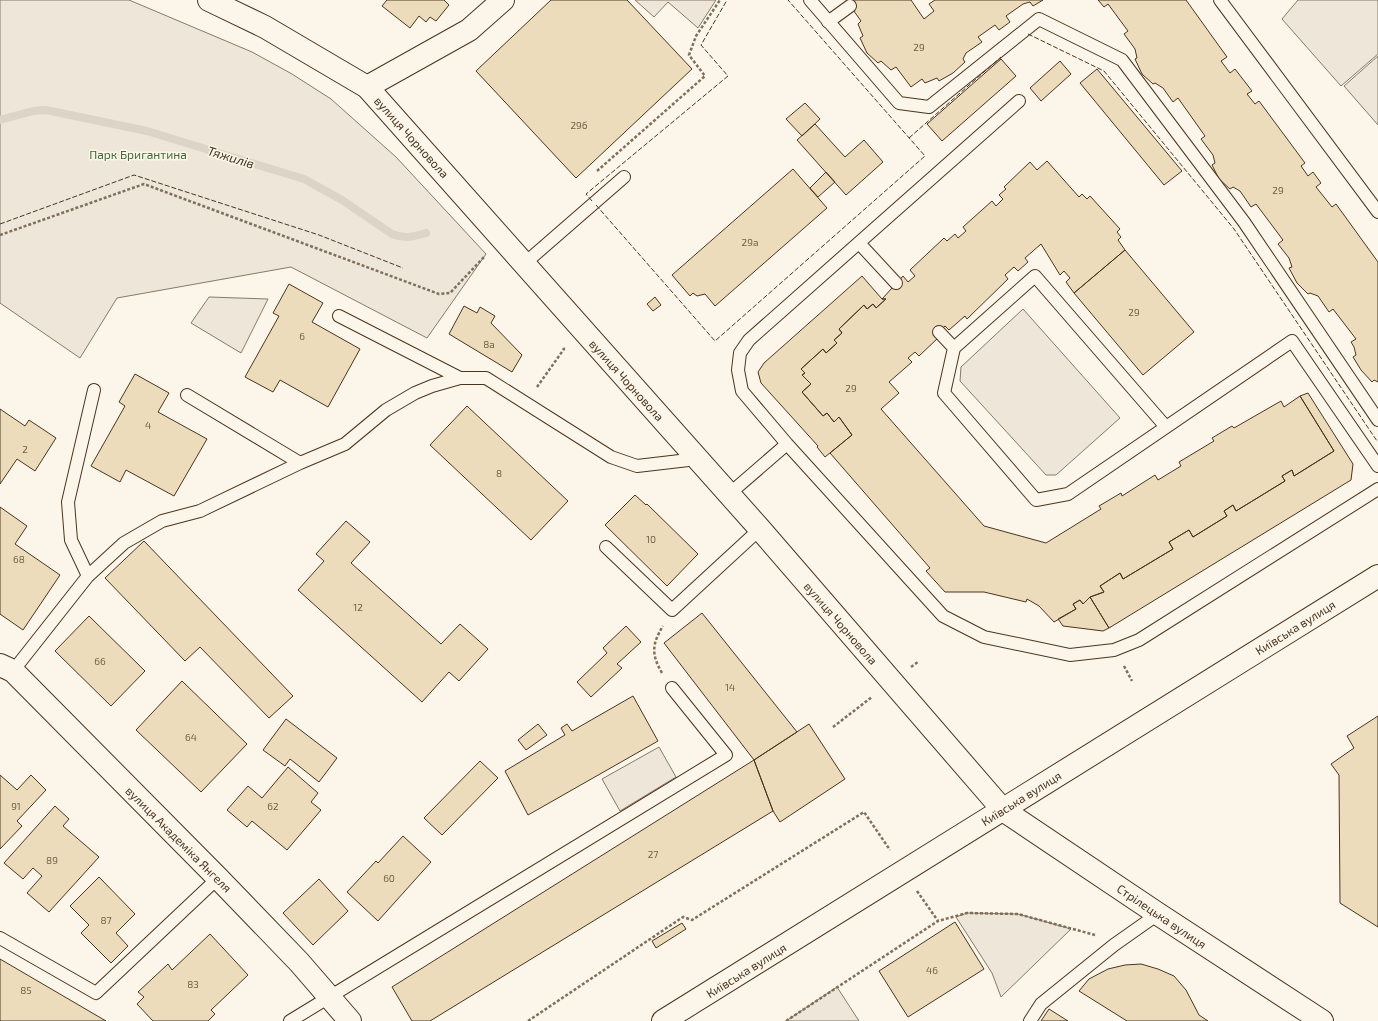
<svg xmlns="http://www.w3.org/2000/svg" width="1378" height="1021" font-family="'Exo 2',sans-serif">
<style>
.green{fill:#ede6d9;stroke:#887966}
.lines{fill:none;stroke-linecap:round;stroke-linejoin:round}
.stream{stroke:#dcd4c6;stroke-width:8}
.building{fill:#ecdcbc;stroke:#4a3520}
.lane-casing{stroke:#4a3520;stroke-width:14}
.street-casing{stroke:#4a3520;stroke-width:24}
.secondary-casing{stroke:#4a3520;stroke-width:24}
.primary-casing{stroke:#4a3520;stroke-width:24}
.path{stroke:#7f6f5c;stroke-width:2.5;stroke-dasharray:3 2;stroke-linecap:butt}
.lane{stroke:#fbf6e9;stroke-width:12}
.street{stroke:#fbf6e9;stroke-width:22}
.secondary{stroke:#fbf6e9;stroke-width:22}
.primary{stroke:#fbf6e9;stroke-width:22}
.fence{stroke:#4a3520;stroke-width:1;stroke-dasharray:5 2;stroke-linecap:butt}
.labels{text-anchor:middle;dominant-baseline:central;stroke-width:3;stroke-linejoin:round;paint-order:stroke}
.number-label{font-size:10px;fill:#725f47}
.street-label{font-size:12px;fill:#4a3520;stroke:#fbf6e9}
.park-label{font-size:12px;fill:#436837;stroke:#fbf6e9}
.water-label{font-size:13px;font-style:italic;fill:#4a3520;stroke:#fbf6e9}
</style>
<rect width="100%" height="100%" fill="#fbf6e9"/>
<path class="green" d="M0 0H129L252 52 292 74 331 99 396 157 486 254 427 338 291 267 117 298 80 358 0 303Z
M635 0H716L698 28 668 2 654 17Z
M1298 0H1378V54L1341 86 1282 19Z
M1378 56V125L1344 86Z
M209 297 268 299 241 353 191 323Z
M1023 309 1120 418 1056 475H1046L960 381 961 367Z
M659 747 676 777 620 811 602 779Z
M967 913 1018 914 1071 929 1001 997 992 973 956 917Z
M837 987 859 1021H786Z"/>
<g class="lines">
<path class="stream" d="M0 120 33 111 46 110 147 131 304 179 342 200 392 234C404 239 413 237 426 233"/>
</g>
<path class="building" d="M387 0H444L449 5 436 21 430 17 426 22 419 16 410 28 382 6Z
M551 0H627L692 69 576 178 476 71Z
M846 0H911L924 19 934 11 929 4 935 0H1043L1033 6 1030 2 1023 4 1006 16 1010 22 999 30 995 25 978 37 982 42 966 53 963 59 965 62 953 73 939 81 937 78 925 83 922 79 911 87 896 67 891 70 881 61 878 63 867 53 860 38 863 36 858 24 861 21Z
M1098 0H1186L1227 57 1221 61 1230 73 1235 69 1252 91 1247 94 1255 104 1259 101 1305 163 1301 166 1308 176 1313 172 1321 183 1316 187 1332 207 1336 204 1378 262V382L1374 380 1372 382 1361 370 1353 357 1356 355 1354 347 1351 342 1356 339 1333 309 1329 312 1318 296 1310 293 1308 294 1297 283 1289 268 1292 267 1289 258 1278 244 1283 240 1256 204 1251 207 1240 191 1233 187 1230 189 1219 179 1212 165 1215 163 1213 155 1201 139 1205 136 1178 98 1173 102 1163 88 1155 83 1153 84 1142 74 1135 59 1137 58 1135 49 1124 34 1128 31 1108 4 1104 7Z
M1001 59 1016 76 942 141 927 124Z
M1060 61 1071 74 1041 101 1030 88Z
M1097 69 1182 171 1164 185 1080 83Z
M805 103 820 119 802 136 786 119Z
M815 124 845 157 864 140 883 162 846 195 797 140Z
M1047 161 1079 197 1082 194 1087 199 1090 196 1120 229 1117 232 1121 237 1118 240 1125 250 1074 293 1066 282 1070 278 1064 271 1060 275 1041 244 1025 258 1028 262 1018 271 1014 267 1005 275 1008 279 967 319 965 316 949 330 945 326 935 335 938 338 919 356 915 352 908 358 912 362 889 382 899 393 881 409 984 526 1046 543 1101 509 1099 506 1121 493 1122 496 1155 475 1158 480 1181 466 1179 462 1214 441 1212 438 1232 426 1234 428 1281 401 1284 407 1300 396 1334 451 1294 476 1292 470 1282 476 1285 481 1236 511 1233 505 1224 511 1227 516 1193 537 1189 530 1169 542 1173 549 1123 579 1120 573 1100 586 1104 592 1090 597 1083 604 1080 600 1073 604 1076 609 1054 622 1039 606 1027 599 1026 602 984 592H945L926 571 930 568 830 453 852 435 839 417 834 422 827 413 823 416 802 392 811 384 802 375 805 373 801 369 823 349 826 353 837 343 834 340 842 333 839 329 864 305 867 309 873 304 876 308 886 299H882L903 276 908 282 915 276 910 270 944 238 947 241 955 234 958 238 966 231 963 227 992 201 996 206 1003 199 999 195 1006 189 1004 187 1030 162 1037 170Z
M793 169 827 208 715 306 705 294 697 296 693 293 690 296 672 275Z
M826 172 835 182 818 197 810 188Z
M1125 250 1194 332 1143 375 1074 293Z
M862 276 882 299H886L876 308 873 304 867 309 864 305 839 329 842 333 834 340 837 343 826 353 823 349 801 369 805 373 802 375 811 384 802 392 823 416 827 413 834 422 839 417 852 435 825 457 817 447 818 446 761 383 758 372 764 363Z
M289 284 323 303 312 322 360 349 328 407 280 380 273 392 245 377 279 316 273 313Z
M655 297 661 305 653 311 647 304Z
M464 306 477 313 480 307 495 316 491 323 522 355 512 372 449 334Z
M135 374 169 393 158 412 207 439 174 496 126 470 120 482 91 466 125 406 119 402Z
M1308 393 1353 464 1351 480 1109 628 1090 597 1104 592 1100 586 1120 573 1123 579 1173 549 1169 542 1189 530 1193 537 1227 516 1224 511 1233 505 1236 511 1285 481 1282 476 1292 470 1294 476 1334 451 1300 396Z
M467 406 568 501 531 540 430 445Z
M0 409 25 426 29 420 56 438 35 471 17 459 0 484Z
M635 495 646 505 647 504 698 554 667 586 605 525Z
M0 507 27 526 15 544 60 575 23 630 0 614Z
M346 521 370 542 351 563 441 644 460 624 488 649 459 681 449 672 422 702 298 590 324 561 316 554Z
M144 541 293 696 269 718 200 647 185 661 105 578Z
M1090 597 1109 628 1103 631 1063 626 1058 619 1076 609 1073 604 1080 600 1083 604Z
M702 613 797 732 754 760 664 643Z
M89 616 145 671 111 706 55 651Z
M626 626 641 642 617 664 622 668 591 697 577 682 607 653 603 648Z
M182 681 247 744 201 792 136 730Z
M633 696 658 741 528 815 505 771 565 735 561 728 567 724 572 731Z
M1378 716V927L1340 903 1339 775 1331 764 1354 748 1347 736Z
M286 719 337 758 319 782 290 759 285 766 263 750Z
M538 724 547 735 526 750 518 740Z
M809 724 845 779 780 822 773 811 754 760Z
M754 760 773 811 430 1021H412L392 987Z
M480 761 498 778 442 835 424 818Z
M288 767 318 793 311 802 321 810 287 850 252 821 247 827 227 810 248 786 262 798Z
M0 775 17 790 31 775 46 790 17 821 22 826 0 849Z
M55 806 69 819 63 826 99 857 49 912 27 893 42 876 33 868 23 879 4 863Z
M403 836 431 862 378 921 347 892 376 861 378 863Z
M99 877 135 914 116 933 128 946 111 963 81 933 89 925 70 906Z
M319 879 348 911 313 945 283 913Z
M955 922 984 969 908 1017 879 971Z
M682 923 686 929 656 948 652 941Z
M210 934 248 975 211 1010 215 1014 208 1021H153L137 1004 144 997 138 992 168 964 172 970Z
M0 959 106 1021H0Z
M1141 964 1158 969 1174 976 1186 990 1199 1015 1208 1021H1127L1079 991 1089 979 1108 969 1125 965Z
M1049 1009 1068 1021H1041Z"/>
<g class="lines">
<g class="lane-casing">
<path id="lane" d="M810 0 899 103 929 107 1039 19 1122 60 1244 222 1378 420
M1220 0 1378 212
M828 22 850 6
M1019 101 749 340 740 353 738 370 742 391 787 444 943 616 984 637 1070 655 1114 650 1139 640 1378 489
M859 243 896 283
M524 264 624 177
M339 316 460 378
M939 332 954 348 944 393 1036 500 1068 494 1292 341 1378 466
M954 348 1035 276 1166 427
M187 395 300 463
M728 495 787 444
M606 547 672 610 760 529
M88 576 124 543 162 521 200 511 300 463 345 444 386 410 415 393 432 386 460 378H486L611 457 637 466 697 459
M13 671 88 576 71 540 68 502 94 390
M0 938 96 993 218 878
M290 1021 726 755 672 688
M1030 1021 1041 1004 1114 945 1158 914"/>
</g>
<g class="street-casing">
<path id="street" d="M367 87 469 30 503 0
M0 665 13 671 218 878 299 962 350 1021"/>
</g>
<g class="secondary-casing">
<path id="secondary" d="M1003 810 1158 914 1322 1021"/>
</g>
<g class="primary-casing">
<path id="primary" d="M209 0 265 27 367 87 760 529 1003 810
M663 1021 1378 576"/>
</g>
<path class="path" d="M597 171 705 76 689 55 696 36 720 0
M0 235 144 184 439 294 450 293 485 256
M537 387 564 349 563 347
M1124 666 1132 681
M911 667 918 662
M662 673C651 654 652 644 663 626
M833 727 872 697
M917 891 938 921
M528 1021 683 917 692 920 864 812 890 850
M786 1021 938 921 967 913 1018 914 1095 935"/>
<use href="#lane" class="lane"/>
<use href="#street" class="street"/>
<use href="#secondary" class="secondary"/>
<use href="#primary" class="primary"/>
<path class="fence" d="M1028 34 1104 71 1234 229 1377 441
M909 138 1001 57
M592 201 586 194 728 76 701 45 727 0
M596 205 715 341 925 156 788 0
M0 224 134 175 319 235 403 268"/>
</g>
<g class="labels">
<g class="number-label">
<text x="919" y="47">29</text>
<text x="579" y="125">29б</text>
<text x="1278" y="190">29</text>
<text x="750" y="242">29а</text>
<text x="1134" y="312">29</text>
<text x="302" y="336">6</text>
<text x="489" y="344">8а</text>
<text x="851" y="388">29</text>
<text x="148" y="425">4</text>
<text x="25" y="449">2</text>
<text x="499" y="473">8</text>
<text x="651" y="539">10</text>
<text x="19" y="559">68</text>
<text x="358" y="607">12</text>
<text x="100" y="661">66</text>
<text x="730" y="687">14</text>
<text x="191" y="737">64</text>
<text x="16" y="806">91</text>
<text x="273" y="806">62</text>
<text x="653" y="854">27</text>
<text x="52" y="860">89</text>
<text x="389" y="878">60</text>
<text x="106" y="920">87</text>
<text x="932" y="970">46</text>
<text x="193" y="984">83</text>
<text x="26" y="990">85</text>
</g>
<g class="street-label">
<text transform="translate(412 137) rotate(48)">вулиця Чорновола</text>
<text transform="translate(627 380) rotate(48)">вулиця Чорновола</text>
<text transform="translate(841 623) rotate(49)">вулиця Чорновола</text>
<text transform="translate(1295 627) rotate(-32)">Київська вулиця</text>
<text transform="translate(1021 798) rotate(-32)">Київська вулиця</text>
<text transform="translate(179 839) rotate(45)">вулиця Академіка Янгеля</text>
<text transform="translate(1162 916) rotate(34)">Стрілецька вулиця</text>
<text transform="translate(746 970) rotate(-32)">Київська вулиця</text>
</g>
<g class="park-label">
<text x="138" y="154">Парк Бригантина</text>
</g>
<g class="water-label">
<text transform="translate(231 157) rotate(17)">Тяжилів</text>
</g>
</g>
</svg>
